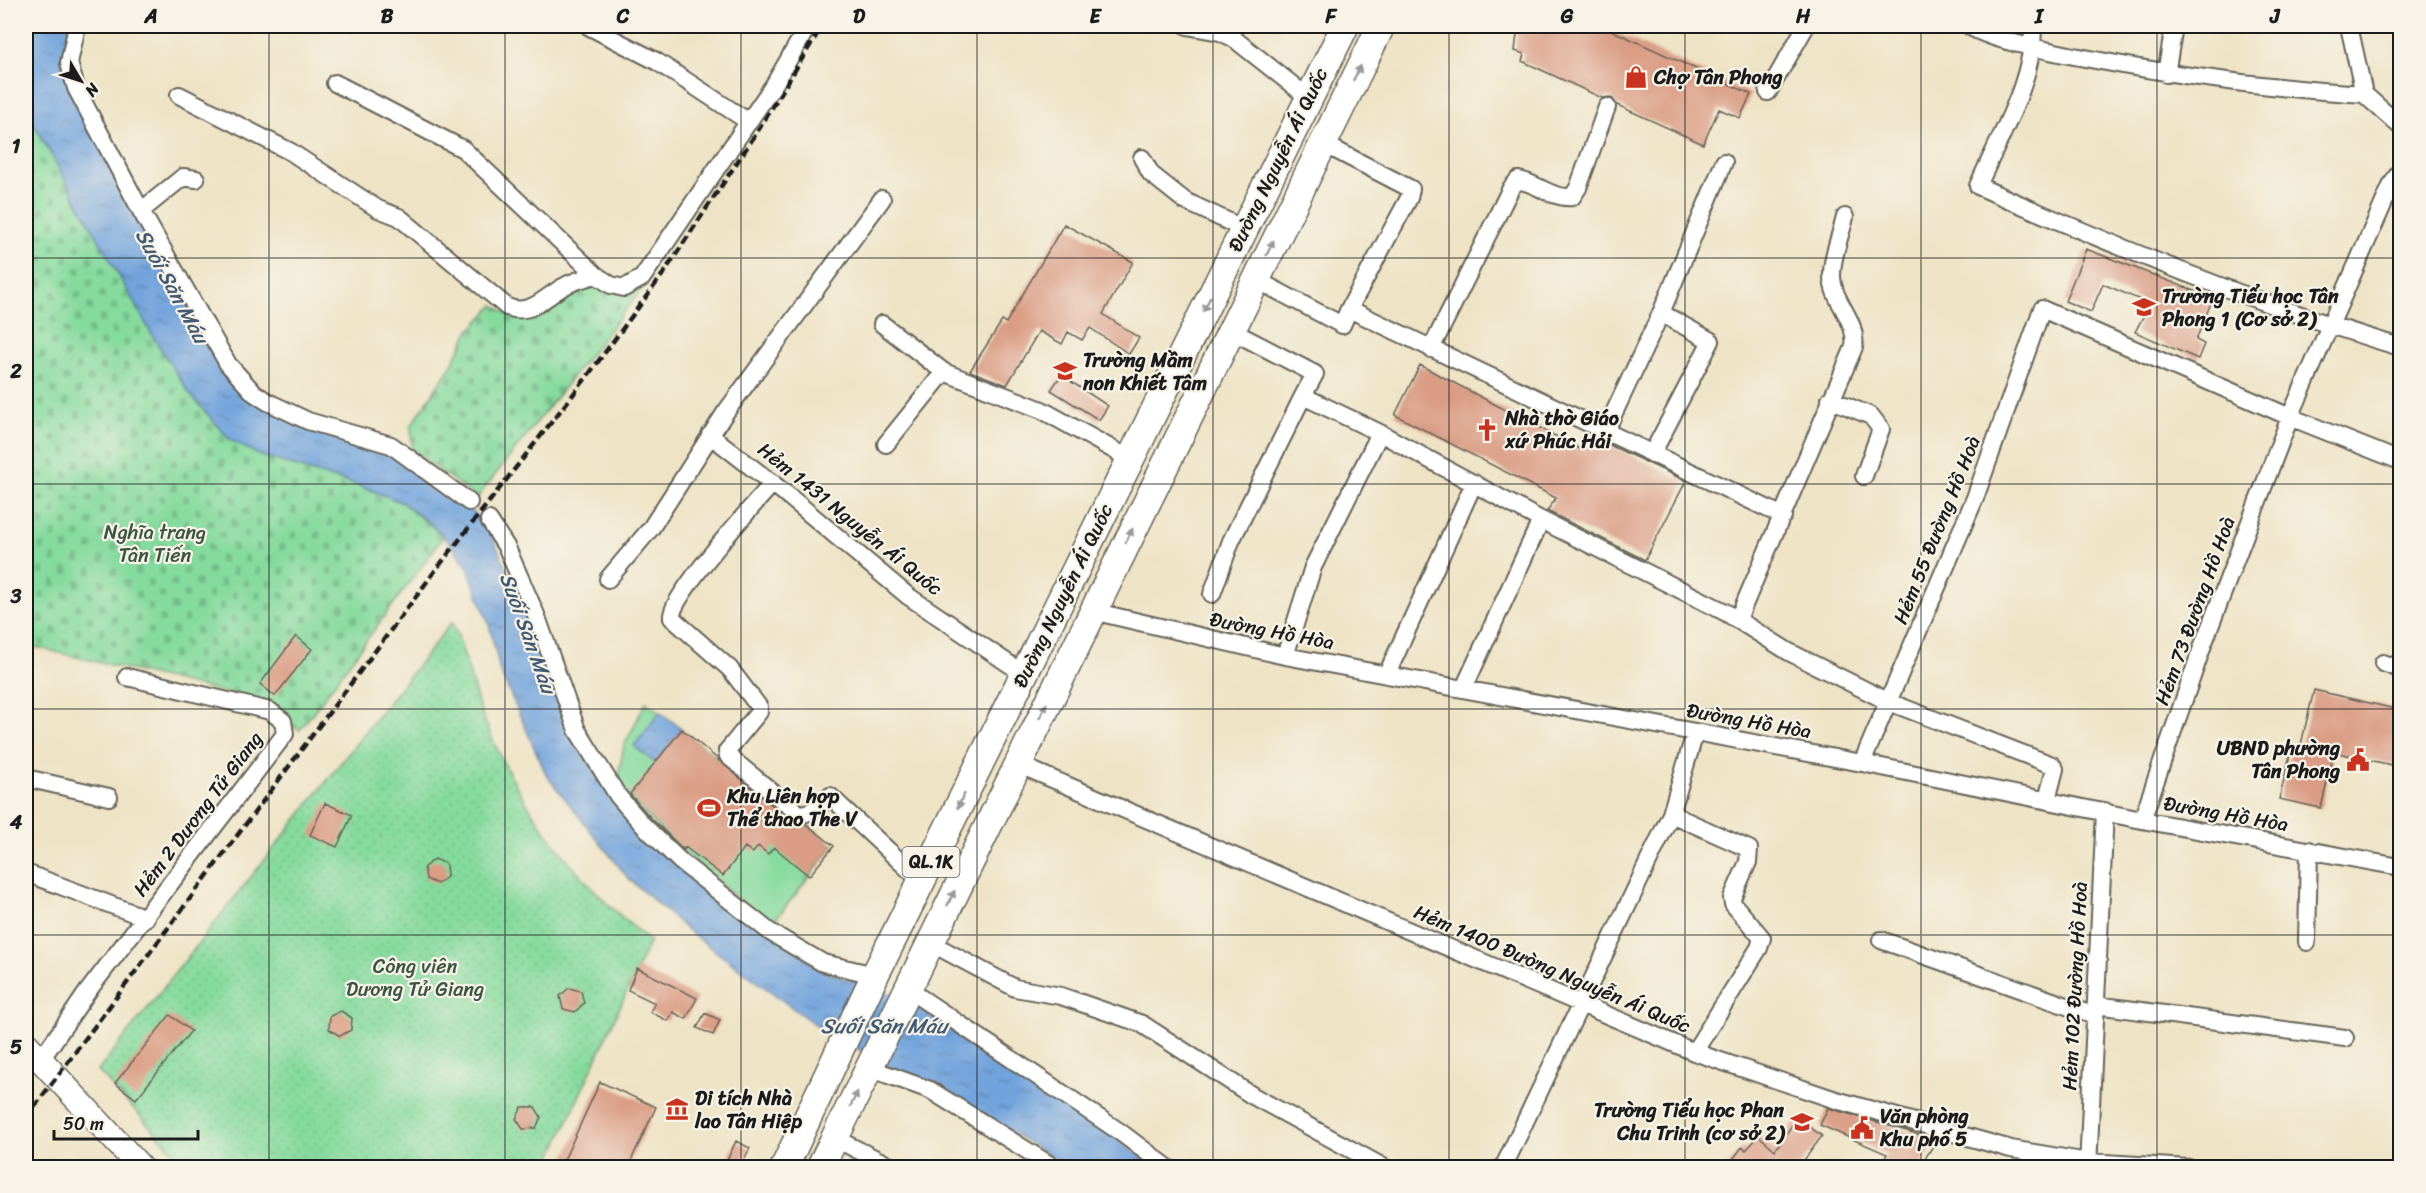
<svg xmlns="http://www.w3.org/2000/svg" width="2426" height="1193" font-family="Sriracha,sans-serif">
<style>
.cemetery{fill:url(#cemetery-stones);stroke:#507b5c;stroke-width:1.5}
.park{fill:url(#park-dots);stroke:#507b5c;stroke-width:1.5}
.garden{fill:#85da9d;stroke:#507b5c;stroke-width:1.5}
.water{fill:url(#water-ripples);stroke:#46607c;stroke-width:1.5}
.building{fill:#da9c84}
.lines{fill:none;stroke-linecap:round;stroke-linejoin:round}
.street-casing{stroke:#666257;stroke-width:20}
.secondary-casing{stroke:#666257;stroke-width:27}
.primary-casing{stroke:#666257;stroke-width:30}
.street{stroke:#fff;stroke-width:16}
.secondary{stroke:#fff;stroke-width:24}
.primary{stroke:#fff;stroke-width:27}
.rail{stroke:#1c1c1c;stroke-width:4.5;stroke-dasharray:9 4.5;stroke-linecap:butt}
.oneway{fill:#999}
.grid{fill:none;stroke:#1c1c1c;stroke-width:1.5;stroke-opacity:0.55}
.labels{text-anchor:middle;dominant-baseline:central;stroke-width:4.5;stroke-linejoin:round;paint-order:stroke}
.shield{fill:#f7f3e8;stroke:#5e5c59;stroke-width:1.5}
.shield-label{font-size:18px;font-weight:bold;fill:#1c1c1c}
.poi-label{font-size:20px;font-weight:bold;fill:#1c1c1c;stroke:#f7f3e8;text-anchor:start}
.street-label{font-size:20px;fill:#1c1c1c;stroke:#f7f3e8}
.park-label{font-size:20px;fill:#3c5543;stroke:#f7f3e8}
.water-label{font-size:21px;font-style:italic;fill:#425972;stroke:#f7f3e8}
.neatline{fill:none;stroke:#1c1c1c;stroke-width:2}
.grid-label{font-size:20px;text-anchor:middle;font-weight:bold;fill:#1c1c1c}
</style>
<defs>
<pattern id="cemetery-stones" width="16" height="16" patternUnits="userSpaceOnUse" patternTransform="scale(1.5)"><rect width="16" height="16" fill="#85da9d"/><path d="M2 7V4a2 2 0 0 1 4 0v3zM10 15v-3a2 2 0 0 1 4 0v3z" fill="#72ba87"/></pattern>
<pattern id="park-dots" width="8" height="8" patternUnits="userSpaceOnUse" patternTransform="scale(1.5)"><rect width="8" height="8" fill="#85da9d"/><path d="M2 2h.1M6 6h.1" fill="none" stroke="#72ba87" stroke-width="1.8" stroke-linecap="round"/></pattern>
<pattern id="water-ripples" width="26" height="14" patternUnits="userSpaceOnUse" patternTransform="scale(1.5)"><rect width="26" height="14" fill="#71a3dc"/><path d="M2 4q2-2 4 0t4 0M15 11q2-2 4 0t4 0" fill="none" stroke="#5c84b2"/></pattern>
</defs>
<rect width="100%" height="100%" fill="#f7f3e8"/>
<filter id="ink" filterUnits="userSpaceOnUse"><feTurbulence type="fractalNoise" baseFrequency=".0167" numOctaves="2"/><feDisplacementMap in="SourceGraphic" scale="12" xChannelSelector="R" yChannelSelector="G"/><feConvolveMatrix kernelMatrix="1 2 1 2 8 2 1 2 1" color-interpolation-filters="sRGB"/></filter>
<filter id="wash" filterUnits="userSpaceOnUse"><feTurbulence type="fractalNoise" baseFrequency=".008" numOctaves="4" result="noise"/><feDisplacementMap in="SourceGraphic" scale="24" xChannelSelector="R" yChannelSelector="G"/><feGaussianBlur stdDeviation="1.35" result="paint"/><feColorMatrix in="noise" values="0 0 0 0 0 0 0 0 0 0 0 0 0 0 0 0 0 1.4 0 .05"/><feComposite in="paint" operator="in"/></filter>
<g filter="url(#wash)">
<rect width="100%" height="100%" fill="#eee3c5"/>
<path class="cemetery" d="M26 110 154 338 190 393 229 439 259 455 366 488 401 502 444 536 300 730 291 726 273 704 26 645Z
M588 284 645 285 477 498 412 450 411 426 451 366 469 331 494 305 517 320 567 292Z"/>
<path class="park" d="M452 622C466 652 471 686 483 717 519 807 574 880 650 941L547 1167H188L98 1071Z"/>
<path class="garden" d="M646 702 795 819 804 822 834 846 771 925C713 878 664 840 617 782L624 746Z"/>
<path class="water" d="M26 26H70L61 64 238 386 387 451 454 496 475 513 490 532 613 800 819 969 901 997 1093 1122 1156 1167H1068L934 1084 891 1068 816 1025 692 934 628 878 547 776 500 671 489 624 467 566 450 543 430 523 401 502 366 488 259 455 229 439 189 393 154 338 26 110Z
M660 712 682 729 655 763 634 746Z"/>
<g id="blocks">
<path class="building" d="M1518 26H1602L1751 94 1740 118 1719 109 1703 144 1617 105 1611 97 1602 98 1522 61 1524 54 1515 51Z
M1064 224 1133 262 1103 314 1139 338 1129 354 1090 328 1082 340 1068 332 1062 344 1039 331 1007 385 970 371 1002 321 1006 323Z
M2086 249 2213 298 2196 340 2204 344 2198 359 2135 332 2150 304 2103 284 2091 312 2065 301Z
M1420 365 1580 449 1588 435 1686 481 1645 560 1547 511 1556 498 1395 415Z
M1061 375 1108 406 1099 420 1051 390Z
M296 636 312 649 275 696 260 684Z
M2314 690 2400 710V767L2334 752 2321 808 2279 799 2291 751 2299 753Z
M682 729 791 821 806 824 834 846 809 876 774 847 768 854 758 846 753 853 745 847 723 876 685 847 684 850 651 818 630 794Z
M325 803 352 815 337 847 310 835Z
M435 859 446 864 447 877 437 884 426 879 424 867Z
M637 968 697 998 686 1019 673 1012 668 1021 650 1012 655 1003 628 990Z
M569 988 581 991 584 1003 575 1012 563 1009 560 996Z
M341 1011 352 1018 351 1030 340 1036 329 1029 330 1016Z
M705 1013 720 1020 713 1035 697 1028Z
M170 1015 191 1031 136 1099 115 1083Z
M600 1082 656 1107 628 1167H574L563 1162Z
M522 1107H535L541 1117 536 1128 523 1129 516 1119Z
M1828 1108 1910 1132 1936 1141 1920 1167H1880L1887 1154 1820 1125Z
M1797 1118 1822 1136 1799 1167H1727L1742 1147 1746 1150 1759 1136 1775 1150Z
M736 1141 750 1148 740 1167H724Z"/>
</g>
</g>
<g filter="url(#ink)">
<use href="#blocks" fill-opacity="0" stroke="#666257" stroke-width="1.5"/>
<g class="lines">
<g class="street-casing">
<path id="street" d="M77 26 69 63 76 88 141 211 228 364 254 393 268 402 308 421 391 445 469 502
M588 26 656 61 749 122
M1187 26 1220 32 1233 38 1309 98
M1969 26C1993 41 2046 50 2074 56 2170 75 2266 88 2364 94
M2033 26C2034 81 2000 135 1978 186 2116 247 2256 304 2400 347
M2349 26 2364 94 2400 126
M2166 74 2174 26
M335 83 463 149 596 275 611 285 624 288 642 278 775 83 808 26
M1768 92 1806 26
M179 95 291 152 378 209 399 217 507 307C531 316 543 298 563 287 573 281 584 278 596 275
M1322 143 1411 189 1409 198 1349 309 1783 516
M1142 158 1151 174 1185 201 1244 229
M141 211 183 177 196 179
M1255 279 1342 325 1349 309
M882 324 944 372 1042 410 1130 459
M1230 330 1315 374 1303 396
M1431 349 1511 188 1518 180C1537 183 1552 199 1572 197L1578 188 1607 107
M1830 399 1871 416 1881 429 1864 476
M1605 432 1661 313 1724 162
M710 435 786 494 908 596 1024 674
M886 444 944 372
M1652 454 1711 341 1661 313
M773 483C756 502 667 600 672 618L730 669 759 707V712L727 751 728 756 798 813C812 816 820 804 830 796L921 881
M489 520 507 548 537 617 577 730 618 796 643 825 681 862 770 932 823 963 875 975
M608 579 651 528 725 413 882 199
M1212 594 1231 541 1303 396 1380 433 1541 520 1725 612 1789 652 1889 702 2052 765 2055 769 2047 800
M1092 611 1285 656 1862 763 2142 820 2400 867
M1738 619 1854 347C1858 320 1833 303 1832 277 1831 258 1841 235 1845 217
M1285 656 1313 567 1380 433
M2383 663 2400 669
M1387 674 1474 483
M1464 688 1541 520
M1862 763 1975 498 2042 309 2290 417 2400 461
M1017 764 1694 1052 1836 1100 2011 1149 2088 1162 2189 1168
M26 778 109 797
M1671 814 1749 849 1748 862 1732 898 1733 904 1762 938 1759 948 1694 1052
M2142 820 2203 645 2290 417 2392 184 2400 171
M26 873 146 918
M1881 940 2095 1016
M929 942 1015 988 1061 996 1142 1024 1253 1096 1385 1168
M2307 942 2309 850
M906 988 1120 1132 1168 1168
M2096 1005 2345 1038
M40 1061 88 991 285 734 283 721 270 711 127 677
M869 1068 930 1090 1055 1168
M834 1138 894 1168
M1503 1168 1671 814 1695 733
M2088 1168 2105 811"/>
</g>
<g class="secondary-casing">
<path id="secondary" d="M26 1044 141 1168"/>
</g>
<g class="primary-casing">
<path id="primary" d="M784 1168 875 975 1345 26
M820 1168 1381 26"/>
</g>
<use href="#street" class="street"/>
<use href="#secondary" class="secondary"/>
<use href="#primary" class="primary"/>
<path class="rail" d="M26 1118 438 567 586 378 663 274 759 129 822 26"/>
</g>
<defs><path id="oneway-solid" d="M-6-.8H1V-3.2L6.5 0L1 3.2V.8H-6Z" transform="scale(1.5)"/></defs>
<g class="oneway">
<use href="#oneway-solid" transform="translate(1357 73) rotate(-63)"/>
<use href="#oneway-solid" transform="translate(1270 248) rotate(-64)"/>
<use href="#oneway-solid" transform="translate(1207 304) rotate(116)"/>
<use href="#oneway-solid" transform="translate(1129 536) rotate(-64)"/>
<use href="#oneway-solid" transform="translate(1043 711) rotate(-64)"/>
<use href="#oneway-solid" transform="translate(961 801) rotate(116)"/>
<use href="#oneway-solid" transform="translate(951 898) rotate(-64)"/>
<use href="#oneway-solid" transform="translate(854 1099) rotate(-64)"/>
</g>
</g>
<path class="grid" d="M269 26V1168M505 26V1168M741 26V1168M977 26V1168M1213 26V1168M1449 26V1168M1685 26V1168M1921 26V1168M2157 26V1168M26 258H2400M26 484H2400M26 709H2400M26 935H2400"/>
<defs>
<g id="shop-bare" transform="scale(1.8)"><path d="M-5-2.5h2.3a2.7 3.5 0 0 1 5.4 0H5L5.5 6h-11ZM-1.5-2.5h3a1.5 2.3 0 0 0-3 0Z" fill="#c8321e" stroke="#f7f3e8" stroke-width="2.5" paint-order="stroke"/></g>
<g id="school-bare" transform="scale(1.8)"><path d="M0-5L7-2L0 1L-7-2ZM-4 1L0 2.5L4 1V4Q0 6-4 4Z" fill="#c8321e" stroke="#f7f3e8" stroke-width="2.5" paint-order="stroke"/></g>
<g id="church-bare" transform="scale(1.8)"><path d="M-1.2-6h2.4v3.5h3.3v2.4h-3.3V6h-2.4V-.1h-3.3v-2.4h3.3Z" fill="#c8321e" stroke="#f7f3e8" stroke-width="2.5" paint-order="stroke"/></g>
<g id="civic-bare" transform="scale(1.8)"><path d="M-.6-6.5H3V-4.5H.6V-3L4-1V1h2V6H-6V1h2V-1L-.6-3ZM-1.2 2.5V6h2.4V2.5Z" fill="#c8321e" stroke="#f7f3e8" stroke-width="2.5" paint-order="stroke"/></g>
<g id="stadium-bare" transform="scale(1.8)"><path d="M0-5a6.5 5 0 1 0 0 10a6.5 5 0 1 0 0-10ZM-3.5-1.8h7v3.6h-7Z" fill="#c8321e" stroke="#f7f3e8" stroke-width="2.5" paint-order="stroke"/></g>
<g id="museum-bare" transform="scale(1.8)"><path d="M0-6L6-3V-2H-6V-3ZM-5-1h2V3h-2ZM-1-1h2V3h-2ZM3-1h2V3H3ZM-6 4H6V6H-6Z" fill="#c8321e" stroke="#f7f3e8" stroke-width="2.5" paint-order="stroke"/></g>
</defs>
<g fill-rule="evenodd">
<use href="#shop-bare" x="1636" y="77"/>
<use href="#school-bare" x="2144" y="307"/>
<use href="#school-bare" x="1065" y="371"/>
<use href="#church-bare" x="1487" y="430"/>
<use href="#civic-bare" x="2358" y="760"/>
<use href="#stadium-bare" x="709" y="808"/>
<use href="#museum-bare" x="677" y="1109"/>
<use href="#school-bare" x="1802" y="1122"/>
<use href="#civic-bare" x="1862" y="1128"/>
</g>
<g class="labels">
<rect class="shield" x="902.5" y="847" width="57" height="30" rx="4.5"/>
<g class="shield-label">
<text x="931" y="862">QL.1K</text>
</g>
<g class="poi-label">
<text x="1654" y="77">Chợ Tân Phong</text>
<text x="2162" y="296">Trường Tiểu học Tân<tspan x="2162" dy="23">Phong 1 (Cơ sở 2)</tspan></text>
<text x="1083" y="360">Trường Mầm<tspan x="1083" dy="23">non Khiết Tâm</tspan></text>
<text x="1505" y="418">Nhà thờ Giáo<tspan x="1505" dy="23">xứ Phúc Hải</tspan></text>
<text x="2340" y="748" text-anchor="end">UBND phường<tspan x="2340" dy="23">Tân Phong</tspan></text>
<text x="727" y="796">Khu Liên hợp<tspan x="727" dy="23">Thể thao The V</tspan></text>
<text x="695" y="1098">Di tích Nhà<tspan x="695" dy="23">lao Tân Hiệp</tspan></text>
<text x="1784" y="1110" text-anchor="end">Trường Tiểu học Phan<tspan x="1784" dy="23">Chu Trinh (cơ sở 2)</tspan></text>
<text x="1880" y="1116">Văn phòng<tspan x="1880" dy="23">Khu phố 5</tspan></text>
</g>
<g class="street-label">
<text transform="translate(1278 160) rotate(-64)">Đường Nguyễn Ái Quốc</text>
<text transform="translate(850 519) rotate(39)">Hẻm 1431 Nguyễn Ái Quốc</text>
<text transform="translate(1937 530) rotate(-68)">Hẻm 55 Đường Hồ Hoà</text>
<text transform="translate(1063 596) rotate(-64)">Đường Nguyễn Ái Quốc</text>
<text transform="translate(2195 611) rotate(-70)">Hẻm 73 Đường Hồ Hoà</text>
<text transform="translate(1272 631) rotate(11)">Đường Hồ Hòa</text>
<text transform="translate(1749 721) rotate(10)">Đường Hồ Hòa</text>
<text transform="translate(198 814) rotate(-53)">Hẻm 2 Dương Tử Giang</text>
<text transform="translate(2226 814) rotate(10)">Đường Hồ Hòa</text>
<text transform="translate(1552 969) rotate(23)">Hẻm 1400 Đường Nguyễn Ái Quốc</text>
<text transform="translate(2075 986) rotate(-87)">Hẻm 102 Đường Hồ Hoà</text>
</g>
<g class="park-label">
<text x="155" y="532">Nghĩa trang<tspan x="155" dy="23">Tân Tiến</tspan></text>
<text x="415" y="966">Công viên<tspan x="415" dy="23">Dương Tử Giang</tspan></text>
</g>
<g class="water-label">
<text transform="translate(172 286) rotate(61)">Suối Săn Máu</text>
<text transform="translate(528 633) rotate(70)">Suối Săn Máu</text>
<text x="884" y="1026">Suối Săn Máu</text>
</g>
</g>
<rect width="2426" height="1193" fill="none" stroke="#f7f3e8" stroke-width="66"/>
<g transform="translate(81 81) rotate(129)" stroke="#f7f3e8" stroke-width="4.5" paint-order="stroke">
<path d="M0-4.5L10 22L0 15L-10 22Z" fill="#1c1c1c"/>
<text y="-9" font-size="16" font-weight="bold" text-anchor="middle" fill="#1c1c1c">N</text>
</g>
<path d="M54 1130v9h144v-9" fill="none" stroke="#1c1c1c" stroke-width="3"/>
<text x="63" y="1130" font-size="18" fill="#1c1c1c" stroke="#f7f3e8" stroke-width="4.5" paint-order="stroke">50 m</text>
<rect x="33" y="33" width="2360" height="1127" class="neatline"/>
<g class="grid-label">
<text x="151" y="23">A</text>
<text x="387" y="23">B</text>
<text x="623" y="23">C</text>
<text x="859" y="23">D</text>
<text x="1095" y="23">E</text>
<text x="1331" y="23">F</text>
<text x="1567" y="23">G</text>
<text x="1803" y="23">H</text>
<text x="2039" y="23">I</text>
<text x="2275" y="23">J</text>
<text x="16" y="153">1</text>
<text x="16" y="378">2</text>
<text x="16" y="603">3</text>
<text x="16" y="829">4</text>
<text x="16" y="1054">5</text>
</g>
</svg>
